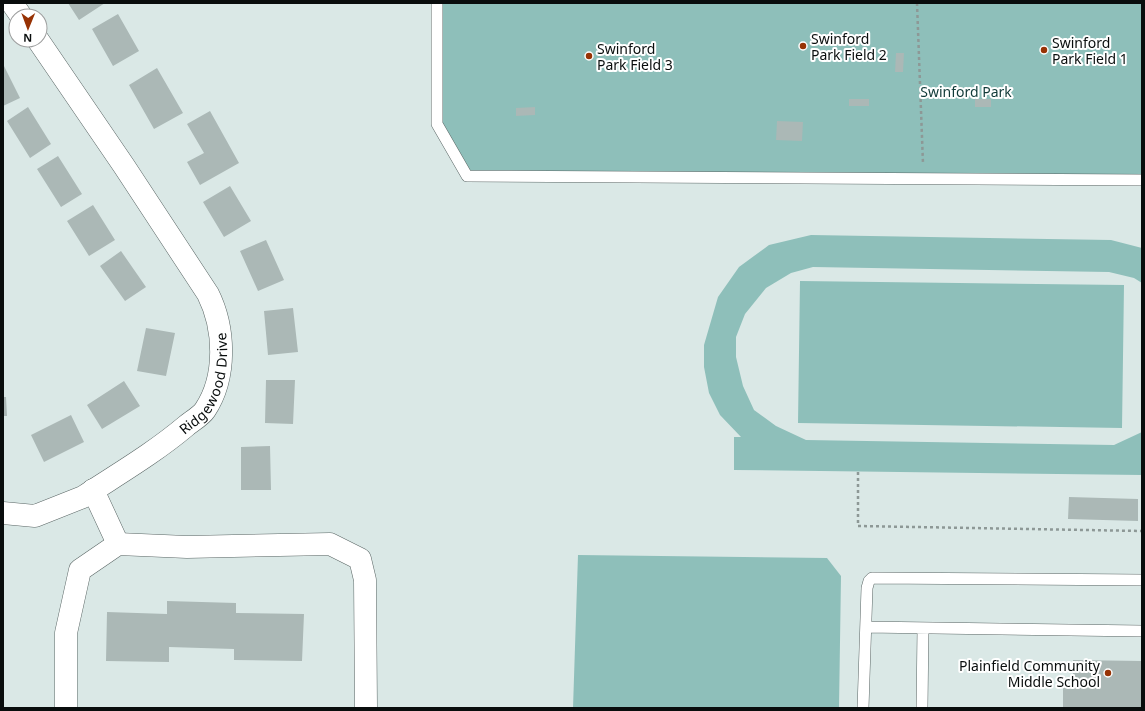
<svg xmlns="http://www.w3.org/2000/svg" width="1145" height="711" font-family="'Noto Sans',sans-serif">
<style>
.green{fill:#8ebfba}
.building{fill:#abb8b6}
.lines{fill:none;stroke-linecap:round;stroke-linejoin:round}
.lane-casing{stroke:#5a6665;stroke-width:12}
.street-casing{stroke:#5a6665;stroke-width:23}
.path{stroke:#8d9896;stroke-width:2.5;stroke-dasharray:3 3;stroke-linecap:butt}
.lane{stroke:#fff;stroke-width:11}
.street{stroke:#fff;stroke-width:22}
.poi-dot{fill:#973204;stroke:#fff;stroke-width:1.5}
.labels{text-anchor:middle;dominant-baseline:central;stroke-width:4;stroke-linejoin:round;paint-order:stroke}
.poi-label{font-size:14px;fill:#090d0d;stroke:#fff;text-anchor:start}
.park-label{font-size:14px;fill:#103a38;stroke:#fff}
.street-label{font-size:14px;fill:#090d0d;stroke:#fff}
</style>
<rect width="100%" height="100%" fill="#dae8e6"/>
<path class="green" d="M437 3H1142V180L467 176 437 124Z
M811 235 1111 240 1142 248V283L1134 278 1109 272 813 267 791 273 766 288 745 314 736 337V357L743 386 754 410 776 426 806 440 1114 445 1142 432V475L734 470V437H741L720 415 709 393 704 367V345L718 297 739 267 769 245Z
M800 281 1124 285 1122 428 798 423Z
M578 555 827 558 841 576 839 708H573Z"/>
<path class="building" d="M68 3H105L79 20Z
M118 14 139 51 113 66 92 29Z
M896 53H904L903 72H895Z
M3 64 20 98 3 106Z
M157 68 183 113 154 129 129 85Z
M849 99H869V106H849Z
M975 99H991V107H975Z
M28 107 51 144 30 158 7 121Z
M535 107V115L516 116V108Z
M210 111 239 163 200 185 187 162 204 153 187 124Z
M777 121 803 122 802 141 776 140Z
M58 156 82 194 61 207 37 169Z
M230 186 251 221 224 237 203 202Z
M93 205 115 240 89 256 67 221Z
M266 240 284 280 258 291 240 251Z
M121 251 146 287 125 301 100 266Z
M293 308 298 352 268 355 264 311Z
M146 328 175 333 166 376 137 371Z
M266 380H295L293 424 265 423Z
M124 381 140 406 102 429 87 405Z
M3 397H6L7 416H3Z
M71 415 84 442 44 462 31 435Z
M270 446 271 490H241V447Z
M1069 497 1138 499V521L1068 519Z
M167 601 236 603V613L304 614 302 661 234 660V649L169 647V662L106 661 107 612 167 614Z
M1073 660 1142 661V708H1063V684L1073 685Z"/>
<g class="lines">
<g class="lane-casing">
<path id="lane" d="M437 3V124L467 176 1142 180
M866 627 1142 631
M863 708 867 588 869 581 872 578 1142 580
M922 708 923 628"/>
</g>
<g class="street-casing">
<g id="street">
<path d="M12 3 21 16"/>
<path d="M93 490 118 544"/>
<path id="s1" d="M3 513 35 516 83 497C118 474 154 453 186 426 192 421 201 416 205 410 227 377 225 328 208 294L124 166 38 40"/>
<path d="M66 708V633L80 570 118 544 187 547 330 544 360 559 365 580 366 708"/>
</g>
</g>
<path class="path" d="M917 3 923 164
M858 472V526L1142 531"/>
<use href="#lane" class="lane"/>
<use href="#street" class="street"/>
</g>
<g class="poi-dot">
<circle cx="803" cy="46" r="4"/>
<circle cx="1044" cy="50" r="4"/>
<circle cx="589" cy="56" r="4"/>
<circle cx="1108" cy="673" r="4"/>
</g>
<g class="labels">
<g class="poi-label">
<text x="811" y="38">Swinford<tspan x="811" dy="16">Park Field 2</tspan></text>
<text x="1052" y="42">Swinford<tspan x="1052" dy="16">Park Field 1</tspan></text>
<text x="597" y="48">Swinford<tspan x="597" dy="16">Park Field 3</tspan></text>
<text x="1100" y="665" text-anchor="end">Plainfield Community<tspan x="1100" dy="16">Middle School</tspan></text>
</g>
<g class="park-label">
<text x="966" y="91">Swinford Park</text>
</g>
<g class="street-label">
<text stroke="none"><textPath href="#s1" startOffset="258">Ridgewood Drive</textPath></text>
</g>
</g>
<rect width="1145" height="711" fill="none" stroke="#090d0d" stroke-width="8"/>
<g transform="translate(28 28) rotate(181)"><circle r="19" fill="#ffffff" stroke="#9d9e9e"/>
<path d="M0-3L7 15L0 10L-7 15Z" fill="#973204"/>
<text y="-6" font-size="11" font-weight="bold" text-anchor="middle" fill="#090d0d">N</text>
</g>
</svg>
